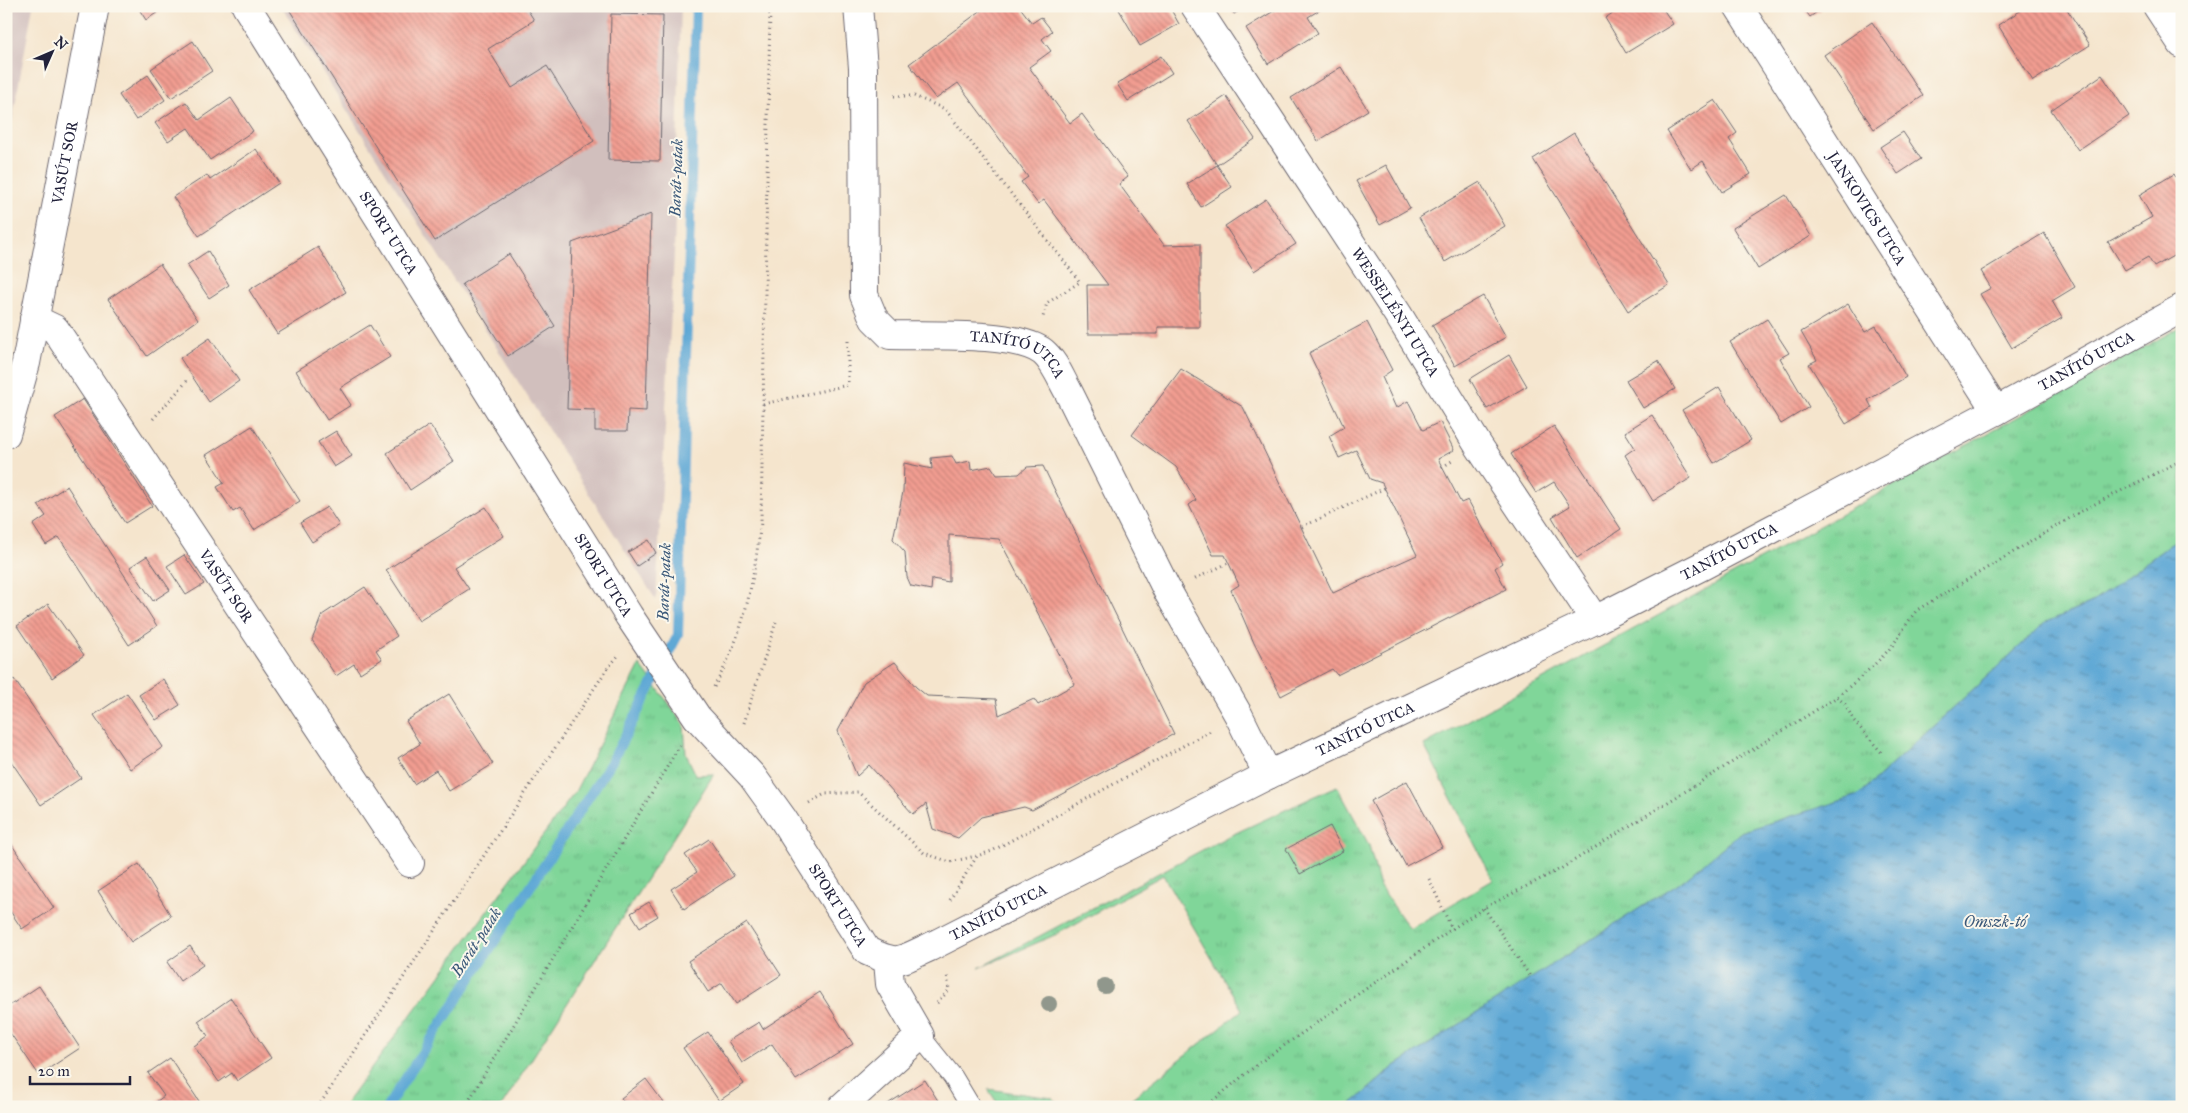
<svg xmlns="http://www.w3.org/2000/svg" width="2188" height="1113" font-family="'IM FELL Great Primer',serif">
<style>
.industrial{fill:#d1bfbd}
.grass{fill:url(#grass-tufts);stroke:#517c6a}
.water{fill:url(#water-ripples);stroke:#406588}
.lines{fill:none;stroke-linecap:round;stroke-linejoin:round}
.stream{stroke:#5ea8d5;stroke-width:10}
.building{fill:url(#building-back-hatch)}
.service-casing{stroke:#6c666e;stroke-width:21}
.minor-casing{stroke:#6c666e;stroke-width:30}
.path{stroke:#6c666e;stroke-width:3;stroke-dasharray:1 4;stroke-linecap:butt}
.service{stroke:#fff;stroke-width:19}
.minor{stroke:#fff;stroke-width:28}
.tree{fill:#90978c}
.labels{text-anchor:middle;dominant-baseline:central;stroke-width:4;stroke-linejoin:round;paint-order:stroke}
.street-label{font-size:15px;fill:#22223b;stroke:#fbf7ec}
.water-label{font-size:16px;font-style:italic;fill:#3a5879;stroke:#fbf7ec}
</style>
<defs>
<pattern id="grass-tufts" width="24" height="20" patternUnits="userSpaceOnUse" patternTransform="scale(1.25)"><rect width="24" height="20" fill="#80d699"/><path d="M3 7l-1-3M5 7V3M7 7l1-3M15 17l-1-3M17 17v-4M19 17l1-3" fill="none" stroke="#6eb785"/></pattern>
<pattern id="water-ripples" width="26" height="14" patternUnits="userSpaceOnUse" patternTransform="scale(1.25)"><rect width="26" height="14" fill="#5ea8d5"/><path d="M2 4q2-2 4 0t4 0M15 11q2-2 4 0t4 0" fill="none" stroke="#4d88ae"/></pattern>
<pattern id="building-back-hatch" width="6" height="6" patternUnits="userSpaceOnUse" patternTransform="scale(1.25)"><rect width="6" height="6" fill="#f29d91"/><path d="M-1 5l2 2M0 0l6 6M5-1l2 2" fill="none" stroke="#c48078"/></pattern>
</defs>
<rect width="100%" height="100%" fill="#fbf7ec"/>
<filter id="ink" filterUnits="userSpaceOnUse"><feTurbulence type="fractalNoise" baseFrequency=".02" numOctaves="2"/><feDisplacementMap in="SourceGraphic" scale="10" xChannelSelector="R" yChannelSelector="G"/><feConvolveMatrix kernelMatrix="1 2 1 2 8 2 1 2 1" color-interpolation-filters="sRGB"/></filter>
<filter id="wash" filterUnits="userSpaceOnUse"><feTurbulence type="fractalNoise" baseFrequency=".0096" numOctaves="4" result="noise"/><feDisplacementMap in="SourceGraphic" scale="20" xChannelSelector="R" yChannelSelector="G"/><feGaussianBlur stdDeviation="1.12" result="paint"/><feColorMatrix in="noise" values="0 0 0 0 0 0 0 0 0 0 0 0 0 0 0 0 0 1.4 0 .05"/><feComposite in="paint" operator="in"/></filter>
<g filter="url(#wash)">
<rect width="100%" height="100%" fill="#f5e5cd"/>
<path class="industrial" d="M6 6H33L6 154Z
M281 6H681L674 253 656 600Z"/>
<path class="grass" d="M2182 326V536L2090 604 2046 622 1859 795 1741 832 1685 879 1395 1066 1348 1107H1121L1242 1010 1163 875 1057 934 979 968 1225 838 1337 786 1369 845 1380 887 1410 929 1493 880 1424 745Z
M640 665 684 724 686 754 696 775 714 774 501 1107H343L575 792Z
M988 1089 1052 1098 1065 1107H1000Z"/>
<path class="water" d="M2182 536V1107H1348L1395 1066 1685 879 1741 832 1859 795 2046 622 2090 604Z"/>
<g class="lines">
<path class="stream" d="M387 1107 612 761 678 635 696 6"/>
</g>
<g id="blocks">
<path class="building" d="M137 6H163L164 8 146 20Z
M287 6H525L534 20 488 49 512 88 547 66 594 141 435 241Z
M987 6H1019L1032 23 1041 17 1052 31 1042 39 1051 51 1029 67 1070 123 1082 114 1128 177 1119 184 1164 245 1200 244V327H1158V334H1088L1087 285H1108L1044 200 1038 204 1021 182 1028 177 958 83 936 99 909 64Z
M1117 6H1169L1179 24 1140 46Z
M1229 6H1247L1234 14Z
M1282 6H1326L1308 17 1318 33 1268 64 1246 28Z
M1624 6H1661L1673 24 1626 53 1605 18Z
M1802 6H1825L1810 17Z
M2028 6H2065L2090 45 2033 81 1998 25Z
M611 14 663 15 660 161 608 160Z
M1872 22 1923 96 1874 129 1824 55Z
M193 41 212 71 171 98 151 69Z
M1161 56 1172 73 1128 101 1117 84Z
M1341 67 1368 110 1318 141 1291 98Z
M148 75 165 100 136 120 119 95Z
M2102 75 2129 116 2078 150 2051 110Z
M1226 96 1255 139 1217 165 1188 121Z
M231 98 253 131 210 160 188 128 168 141 155 123 186 102 199 120Z
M1715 100 1737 133 1729 139 1751 174 1722 192 1703 161 1691 169 1667 131Z
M1903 132 1921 159 1898 174 1880 147Z
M1574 133 1669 285 1628 311 1533 159Z
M256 149 279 183 199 236 173 197 207 175 210 180Z
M1217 165 1232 187 1201 207 1187 184Z
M1386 165 1410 208 1380 225 1356 181Z
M2174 174 2182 187V251L2154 267 2148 257 2125 270 2108 242 2152 217 2139 195Z
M1480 182 1505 226 1445 262 1419 218Z
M1786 195 1811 236 1758 269 1733 228Z
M1266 199 1296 244 1254 271 1225 226Z
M651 214 646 411 628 410 627 431H595V410L567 409 572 243Z
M2044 233 2075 287 2052 301 2062 318 2012 348 1980 294 1991 288 1981 271Z
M318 247 346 292 277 334 249 290Z
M208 251 229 285 209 298 187 265Z
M509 254 555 326 508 356 462 284Z
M160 264 198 320 147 356 108 299Z
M1483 296 1506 337 1455 366 1432 325Z
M1848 304 1865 332 1876 326 1906 377 1868 400 1872 408 1846 424 1809 364 1817 360 1801 332Z
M1767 319 1789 353 1780 358 1809 407 1781 424 1730 342Z
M1367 322 1392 370 1382 377 1396 408 1408 401 1423 430 1440 422 1454 450 1438 459 1461 503 1468 500 1502 563 1495 568 1506 589 1337 675 1332 669 1281 696 1254 643 1231 590 1239 585 1225 555H1213L1189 505 1196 500 1176 467 1132 435 1181 369 1243 407 1333 593 1417 555 1382 483 1370 479 1356 450 1339 458 1329 436 1344 427 1309 353Z
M370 325 390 357 340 388 351 405 327 420 296 371Z
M210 338 239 381 209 402 180 358Z
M1509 355 1527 386 1487 409 1470 379Z
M1658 361 1675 389 1643 408 1626 380Z
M1719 387 1751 440 1714 463 1682 410Z
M83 399 152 506 125 523 55 417Z
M1652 415 1691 478 1653 501 1625 455 1635 448 1625 432Z
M430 425 454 461 410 490 387 453Z
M252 426 300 501 254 530 240 508 233 512 217 487 224 483 206 455Z
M1554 426 1621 529 1577 558 1552 517 1570 506 1554 482 1536 493 1511 454Z
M336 431 352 456 334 467 318 442Z
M952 456 956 464 970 461 971 470 991 466 997 475 1019 474 1027 467 1043 466 1174 734 1032 810 1024 807 981 817 958 838 933 829 926 804 913 814 869 765 857 776 838 731 864 682 895 662 916 687 927 696 996 699 999 715 1034 699 1038 705 1075 684 999 539 949 535V582L932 579 931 590 911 586 907 577 905 552 893 539 903 492 904 463 932 469 931 458Z
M67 486 157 626 129 645 59 537 46 545 33 525 46 516 38 505Z
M327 507 339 525 312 542 300 523Z
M486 507 504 536 454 567 469 589 419 621 386 570Z
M649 540 656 553 637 566 628 552Z
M184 555 204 584 186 595 167 566Z
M147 556 170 590 153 601 130 567Z
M365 587 397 636 376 650 382 659 360 673 354 664 336 676 312 640 322 615Z
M48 604 84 655 52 678 17 626Z
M14 679 81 778 41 805 6 754V684Z
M163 679 180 705 156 720 139 695Z
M127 693 163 747 130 769 94 715Z
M449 694 493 764 449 791 436 770 414 784 398 758 420 744 406 721Z
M1407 781 1442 847 1406 866 1371 801Z
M1330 826 1343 851 1300 874 1286 849Z
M6 836 54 908 22 929 6 905Z
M709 839 734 876 684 909 671 889 697 872 685 855Z
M139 864 171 916 131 942 98 891Z
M649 902 658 916 640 927 631 913Z
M747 923 781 975 736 1004 722 983 708 992 688 961Z
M190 946 203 965 180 981 167 962Z
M39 986 80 1048 39 1075 6 1027V1008Z
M820 992 853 1044 796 1080 772 1044 742 1063 728 1041 759 1022 763 1029Z
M231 998 271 1058 237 1081 232 1073 219 1082 194 1046 208 1036 198 1021Z
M708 1032 744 1084 719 1101 683 1048Z
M170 1058 203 1107H149L164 1096 148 1073Z
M646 1079 667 1107H627L621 1098Z
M925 1080 942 1107H883Z"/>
</g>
</g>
<g filter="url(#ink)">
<use href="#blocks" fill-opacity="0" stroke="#6c666e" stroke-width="1"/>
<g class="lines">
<g class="service-casing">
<path id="service" d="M920 1036 953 1077 971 1107"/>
</g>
<g class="minor-casing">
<g id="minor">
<path id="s1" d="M246 6 629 616 697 717 752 776 783 819 867 951C900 966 898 961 930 947L1268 775 1595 620 1702 566 1996 411 2182 308"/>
<path id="s2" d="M858 6 863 68 864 295 874 319 890 335C925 336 1016 331 1043 352 1054 361 1061 379 1068 391L1168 592 1239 716 1268 775"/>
<path id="s3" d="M1195 6 1399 316 1478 445 1595 620"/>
<path id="s4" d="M1738 6 1996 411"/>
<path d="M2157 6 2182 44"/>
<path id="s5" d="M34 319 55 329 410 863"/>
<path id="s6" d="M6 434 26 363 95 6"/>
<path d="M842 1107 920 1036 890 984 888 961"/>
</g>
</g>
<path class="path" d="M894 96H914L945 109 1080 282 1047 303 1043 317
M763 404 848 385V338
M153 419 187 381
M1442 467 1452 461
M1302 527 1385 488
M1195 579 1228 563
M714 687C745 632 753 584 761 522L770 6
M1837 697 1845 704 1854 721 1883 754
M744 723 776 622
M809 803 825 794 858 792 924 853 950 862 976 856
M1429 879 1452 929
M950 900 977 856 992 851 1212 730
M1484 908 1530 976
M937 1003 949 990 947 974
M318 1107 607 669 618 656
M465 1107 680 745
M1205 1107 1259 1063 1452 929 1484 908 1562 868 1837 697C1856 681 1876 665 1892 646 1901 634 1907 622 1917 610L2085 509 2182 460"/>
<use href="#service" class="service"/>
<use href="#minor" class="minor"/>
</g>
<g class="tree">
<circle cx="1105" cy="986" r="8"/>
<circle cx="1049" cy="1004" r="8"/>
</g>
</g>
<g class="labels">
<g class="street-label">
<text stroke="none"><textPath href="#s6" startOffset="278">VASÚT SOR</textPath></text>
<text stroke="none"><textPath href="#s4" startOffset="240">JANKOVICS UTCA</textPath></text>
<text stroke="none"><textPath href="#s1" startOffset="268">SPORT UTCA</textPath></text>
<text stroke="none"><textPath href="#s3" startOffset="366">WESSELÉNYI UTCA</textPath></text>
<text stroke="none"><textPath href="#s2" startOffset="471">TANÍTÓ UTCA</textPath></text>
<text stroke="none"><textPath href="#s1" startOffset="2496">TANÍTÓ UTCA</textPath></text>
<text stroke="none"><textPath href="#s1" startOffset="2091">TANÍTÓ UTCA</textPath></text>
<text stroke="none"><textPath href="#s1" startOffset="672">SPORT UTCA</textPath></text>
<text stroke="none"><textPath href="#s5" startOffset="332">VASÚT SOR</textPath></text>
<text stroke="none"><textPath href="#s1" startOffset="1686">TANÍTÓ UTCA</textPath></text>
<text stroke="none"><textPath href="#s1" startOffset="1078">SPORT UTCA</textPath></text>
<text stroke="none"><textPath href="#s1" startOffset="1276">TANÍTÓ UTCA</textPath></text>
</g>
<g class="water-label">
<text transform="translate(676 178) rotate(-88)">Barát-patak</text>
<text transform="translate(664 582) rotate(-88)">Barát-patak</text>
<text x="1995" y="921">Omszk-tó</text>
<text transform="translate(476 942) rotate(-57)">Barát-patak</text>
</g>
</g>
<rect width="2188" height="1113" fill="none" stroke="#fbf7ec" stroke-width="25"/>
<g transform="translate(52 52) rotate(45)" stroke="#fbf7ec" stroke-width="4" paint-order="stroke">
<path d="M0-4L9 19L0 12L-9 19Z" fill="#22223b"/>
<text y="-8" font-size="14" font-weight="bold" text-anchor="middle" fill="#22223b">N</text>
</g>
<path d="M30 1076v8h100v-8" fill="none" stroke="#22223b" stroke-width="2.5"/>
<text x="38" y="1076" font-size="15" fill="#22223b" stroke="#fbf7ec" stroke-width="4" paint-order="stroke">20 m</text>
</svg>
